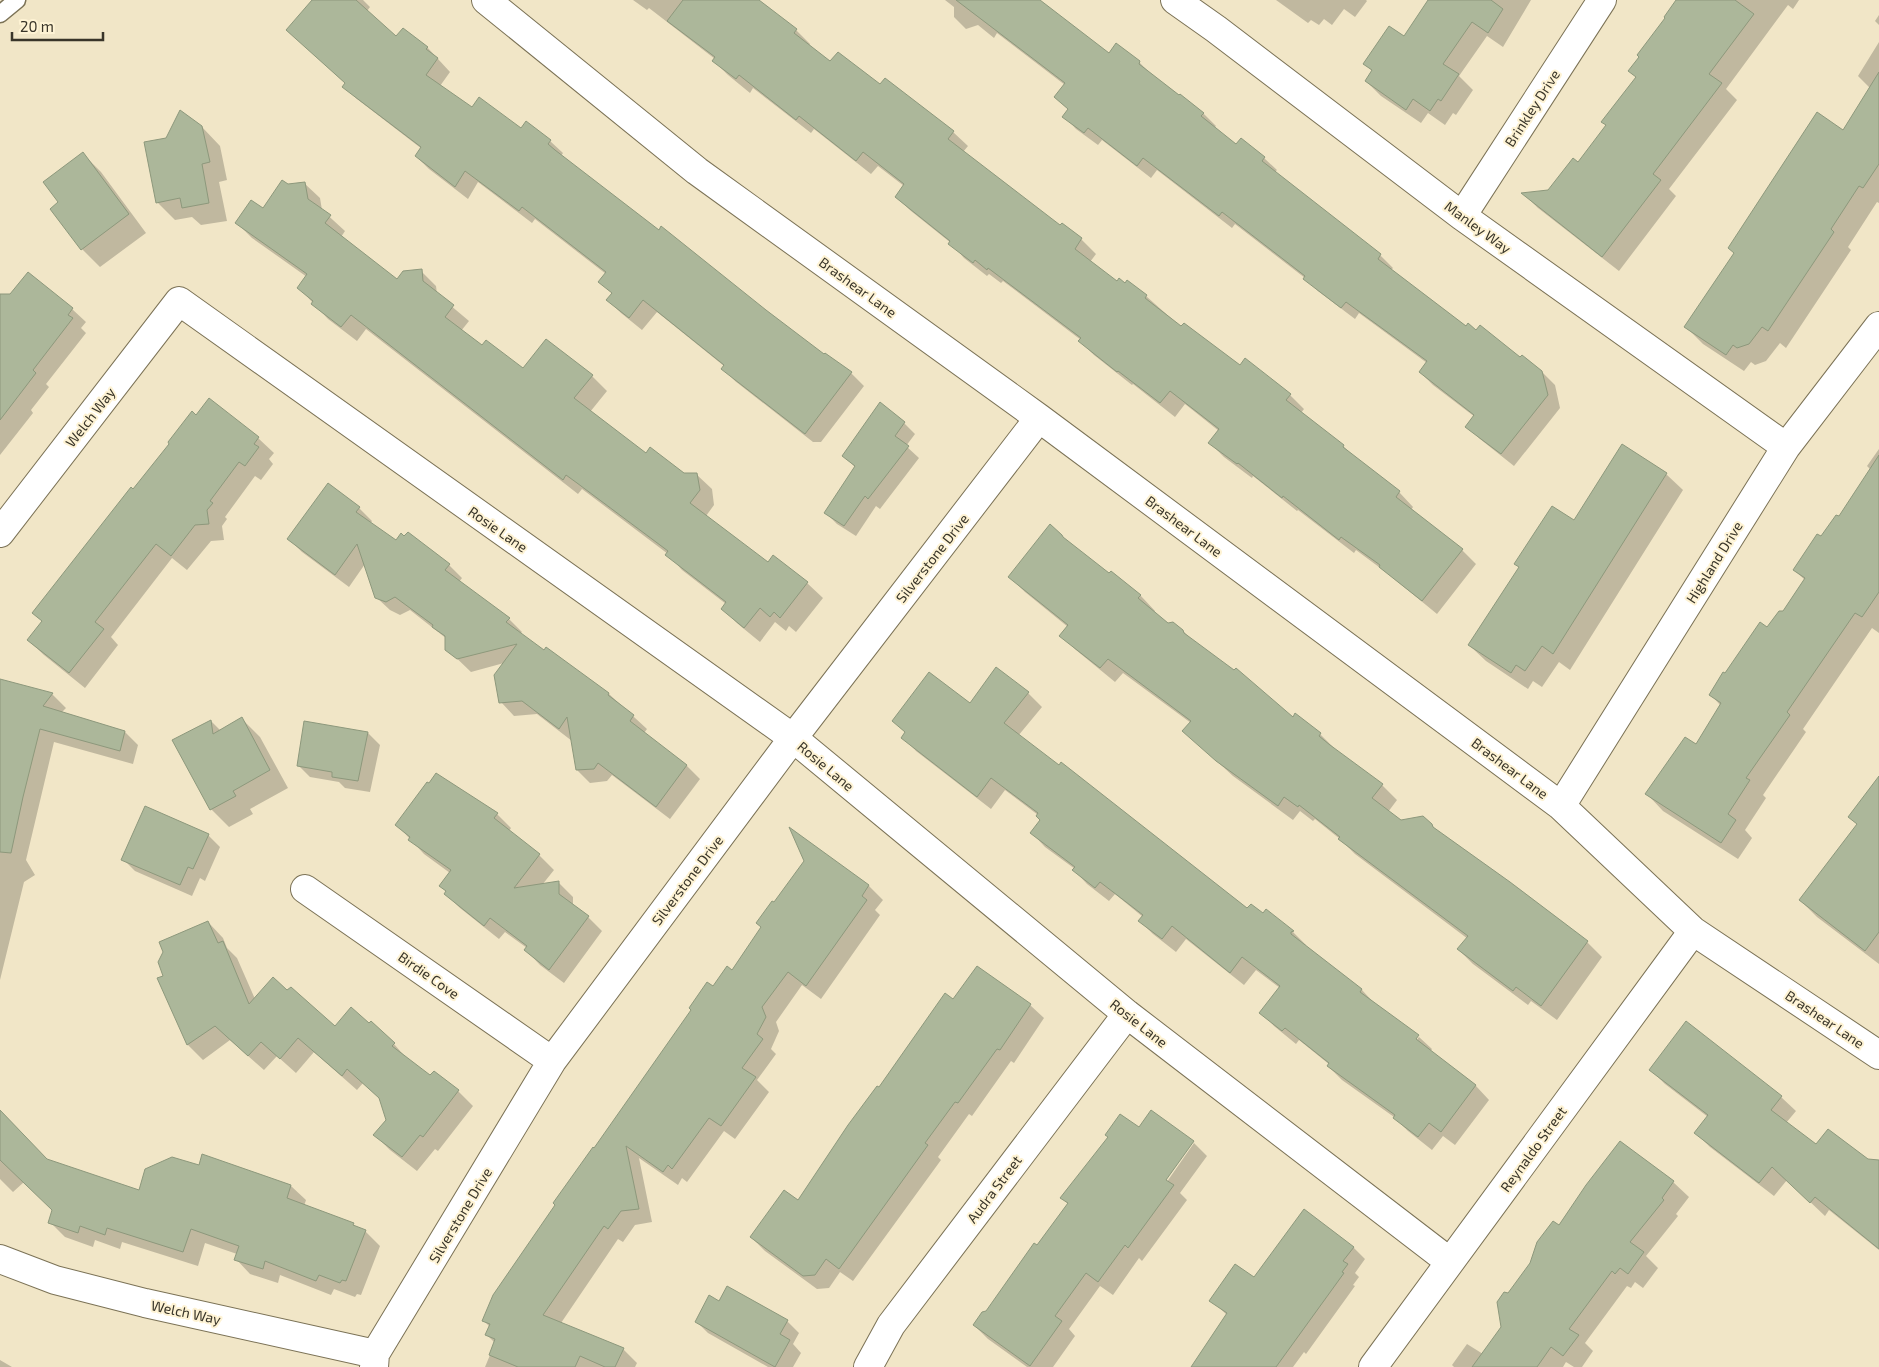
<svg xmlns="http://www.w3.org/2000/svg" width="1879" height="1367" font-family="'Exo 2',sans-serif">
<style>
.shadow{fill:#0003}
.building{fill:#acb79a;stroke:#8d987c}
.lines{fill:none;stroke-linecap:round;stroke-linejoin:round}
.lane-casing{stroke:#7b7256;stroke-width:19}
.street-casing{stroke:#7b7256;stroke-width:30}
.lane{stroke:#fff;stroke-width:16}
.street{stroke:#fff;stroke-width:28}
.labels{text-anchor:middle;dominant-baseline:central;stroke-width:4;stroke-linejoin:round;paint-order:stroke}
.street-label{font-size:14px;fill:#393529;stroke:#fef3d4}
</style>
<rect width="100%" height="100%" fill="#f1e6c7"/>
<path class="shadow" d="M314 0H363L370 7 367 11 397 38 427 47 450 72 440 86 472 109 550 141 563 153 561 156 824 356 825 354 851 373 864 386 821 442H813L735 381 723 368 724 366 657 312 642 330 621 313 608 300 613 294 600 282 606 274 535 219 532 223 478 182 468 199 429 169 416 156 422 149 357 99 344 87 346 84 287 30Z
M633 0H757L796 30 810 44 809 46 831 63 880 86 885 79 953 132 968 146 963 152 1060 227 1062 224 1081 239 1096 254 1090 262 1117 283 1146 296 1182 328 1240 367 1290 395 1304 409 1301 413 1343 446 1355 458 1399 492 1413 507 1411 510 1462 550 1476 564 1437 614 1387 573 1356 550 1354 553 1298 510 1297 511 1253 476 1252 478 1224 457 1210 443 1219 431 1185 404 1175 417 1133 384 1132 385 1094 355 1080 341 1081 340 1003 281 1001 283 989 274 987 276 964 258 951 243 911 211 896 197 904 186 878 166 871 174 814 129 811 133 753 88 750 93 728 75 714 61 715 59 649 8 647 10Z
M945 0H1038L1109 54 1139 62 1152 75 1203 113 1216 126 1214 128 1237 146 1264 158 1277 170 1275 172 1380 255 1393 268 1391 270 1467 327 1477 332 1542 372 1555 385 1560 408 1514 466 1480 439 1467 426 1475 417 1433 385 1420 372 1427 363 1359 313 1355 319 1318 291 1305 278 1235 224 1232 228 1157 170 1151 178 1102 140 1098 145 1076 129 1064 116 1069 110 1056 97 1065 85 997 33 994 38 978 25 966 29 954 17V7Z
M1276 0H1366L1367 1 1355 17 1344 9 1332 25 1324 19 1319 25 1311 20 1308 23Z
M1430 0H1531L1503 47 1487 36 1459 76 1473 90 1456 115 1453 113 1445 125 1428 113 1421 123 1381 96 1366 81 1373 72 1365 64 1404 38Z
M1681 0H1799L1793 9 1788 5 1726 89 1737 100 1669 189 1676 196 1619 271 1538 208 1524 194 1549 191 1578 164 1607 126Z
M1879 15V25L1875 21Z
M1879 42V203L1877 202 1848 247 1851 250 1786 348 1780 343 1766 361 1755 365 1751 362 1744 371 1703 344 1686 327 1843 131 1870 88 1858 76Z
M202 127 220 146 227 180 219 182 227 221 201 225 192 217 175 220 157 202 167 139Z
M83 154 101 172 146 233 100 267 82 249 52 209 60 203Z
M304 183 320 198 322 210 345 231 341 237 397 281 421 271 436 286 437 294 469 321 461 331 482 347 523 369 592 376 607 391 590 412 646 454 684 474H696L712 489 714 505 706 516 768 564 807 583 823 598 796 632 789 626 786 631 775 622 760 642 738 624 723 609 726 604 682 570 668 554 582 489 578 494 366 329 357 341 328 319 299 288 307 277 252 238 237 223 263 210 288 186Z
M0 295 72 309 86 322 81 328 86 333 46 384 49 387 31 410 33 413 0 455Z
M209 400 258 438 274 453 269 459 273 464 261 480 255 476 225 517 227 519 222 526 224 540 211 541 187 570 172 558 111 637 118 645 85 688 44 655 28 640 43 622 34 613Z
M904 423 915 434 906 446 919 458 880 509 876 506 856 536 837 524 826 513 855 467 844 456Z
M1879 449V633L1872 628 1803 729 1806 732 1763 795 1766 798 1745 830 1752 838 1738 859 1663 811 1647 794 1696 746 1721 706 1711 695 1725 675 1783 612 1805 580 1794 570 1839 518 1871 470 1867 466Z
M1666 474 1683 490 1570 670 1559 662 1542 687 1533 681 1528 689 1486 661 1469 645 1520 568 1575 522Z
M359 508 372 521 370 524 396 542 449 565 462 578 459 582 509 619 522 632 520 634 544 652 609 694 647 729 644 733 687 766 700 779 670 819 612 775 607 781 590 783 577 770 572 741 537 714 514 716 501 702 504 663 471 672 447 649V639L410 610 400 615 390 610 376 597 365 564 349 587 302 552 289 539Z
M1071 545 1110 575 1111 573 1141 596 1155 611 1154 613 1168 624 1182 630 1193 641 1293 719 1320 734 1335 749 1334 750 1382 785 1397 800 1388 812 1400 821 1431 825 1442 835 1587 942 1602 957 1557 1020 1531 1001 1528 1005 1473 964 1458 949 1468 939 1355 854 1340 839 1315 819 1313 821 1300 811 1293 820 1233 776 1184 731 1191 723 1123 673 1115 682 1076 650 1061 635 1068 627 1025 592 1010 577Z
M997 669 1028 693 1042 707 1018 736 1248 909 1263 915 1267 911 1293 932 1306 945H1304L1362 990 1375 1004 1418 1036 1413 1045 1419 1037 1432 1049 1430 1052 1476 1086 1489 1100 1455 1145 1443 1136 1432 1150 1408 1131 1394 1117 1342 1080 1328 1066 1330 1065 1299 1040 1296 1044 1274 1026 1261 1012 1280 988 1256 970 1244 985 1186 939 1176 952 1153 934 1140 921 1143 917 1115 894 1109 901 1087 884 1074 870 1075 869 1045 847 1032 833 1042 820 1038 815 1005 790 991 809 916 751 903 737 906 733 894 721 970 704Z
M0 681 52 694 66 708 62 712 125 732 138 745 133 764 54 742 26 860 35 875 24 882 0 980Z
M242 719 260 737 288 788 250 809 253 814 229 827 211 809V721L221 731Z
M368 733 380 745 370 792 345 788 339 782 310 777 298 765Z
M1879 795V964L1817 917 1800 900 1858 825 1850 817Z
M497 814 511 828 509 831 539 855 554 870 542 885 558 882 573 897V906L588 917 602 931 564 983 540 965 526 950 527 948 505 932 499 939 460 908 446 894 447 892 440 886 450 873 424 854 397 825Z
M792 831 869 886 883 900 875 910 880 915 821 999 802 985 776 1022 779 1031 771 1049 776 1054 757 1080 769 1092 735 1139 724 1131 687 1182 682 1178 678 1185 639 1158 652 1222 635 1225 623 1242 618 1239 561 1323 623 1349 637 1363 635 1367H485L495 1343 487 1335 490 1327 484 1321 595 1150 713 988 732 972 762 927 774 904 805 861Z
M208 835 220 847 205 881 200 878 192 896 135 871 123 859Z
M208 922 223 938 227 948 237 958 255 999 335 1027 394 1044 408 1060 431 1077 458 1091 473 1106 438 1151 435 1149 417 1171 390 1150 375 1135 387 1121 381 1099 363 1083 357 1090 314 1052 296 1073 277 1056 264 1070 230 1040 203 1060 188 1045 159 979 165 976Z
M954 1001 1030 1005 1044 1018 1014 1063 1011 1061 972 1116 969 1114 938 1157 941 1160 853 1281 840 1272 829 1288 817 1289 765 1251 751 1237 798 1202 880 1089Z
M1686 1023 1781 1097 1796 1111 1786 1123 1816 1146 1879 1165V1250L1829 1210 1825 1216 1787 1180 1774 1196 1710 1147 1696 1133 1708 1117 1665 1084 1651 1070Z
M0 1111 47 1160 139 1191 199 1166 203 1156 291 1186 306 1200 304 1206 353 1225 365 1231 380 1246 361 1295 357 1294 355 1297 334 1289 331 1295 280 1275 278 1283 250 1274 236 1259 237 1254 205 1243 198 1266 122 1242 120 1249 95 1240 93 1247 65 1237 50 1222 54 1210 24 1182 13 1192 0 1179Z
M1152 1112 1194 1143H1192L1162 1185 1164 1186 1194 1143 1207 1156 1180 1193 1187 1200 1142 1261 1139 1258 1113 1295 1100 1286 1069 1329 1075 1336 1053 1367H1027L988 1339 974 1325 987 1313 1068 1204 1062 1198 1139 1129Z
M1620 1142 1673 1182 1689 1197 1676 1214 1678 1216 1646 1256 1658 1268 1643 1288 1635 1282 1631 1288 1627 1286 1585 1343 1593 1351 1582 1367H1574L1566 1362 1563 1367H1454L1452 1365 1467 1344 1483 1354 1502 1327 1509 1294Z
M1353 1247 1365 1259 1355 1273 1359 1277 1353 1285 1355 1286 1306 1354 1304 1352 1293 1367H1192L1227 1315 1211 1300 1254 1279Z
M720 1302 787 1321 799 1333 793 1344 801 1353 793 1367H768L708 1333 696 1321Z
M0 1360 12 1367H0Z"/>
<path class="building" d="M312 0H356L396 36 403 28 428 47 426 49 438 58 426 75 472 107 479 97 521 128 526 121 551 140 548 144 555 150 659 230 661 226 766 310 824 354 825 353 852 372 805 434 721 369 724 365 643 300 629 318 606 300 612 293 598 282 606 272 522 207 519 211 465 171 455 187 415 156 421 147 342 87 345 83 286 30Z
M683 0H759L797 29 794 33 830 61 838 52 880 84 885 78 954 131 948 139 1060 225 1062 223 1082 238 1075 249 1117 281 1119 278 1125 283 1127 280 1147 295 1145 298 1181 326 1184 323 1240 365 1245 358 1291 394 1286 400 1344 445 1343 447 1400 491 1396 497 1463 549 1422 601 1379 567 1380 565 1341 537 1339 540 1283 496 1282 498 1238 463 1237 464 1208 443 1219 429 1170 391 1160 403 1118 371 1117 372 1078 341 1081 338 988 268 987 270 975 260 973 263 948 244 950 241 895 197 904 184 863 152 856 161 799 116 796 120 739 75 736 79 712 61 715 57 667 21Z
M956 0H1040L1109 53 1116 43 1140 61 1139 64 1179 95 1180 94 1204 113 1201 116 1236 144 1241 138 1265 157 1262 161 1381 254 1378 259 1466 326 1468 323 1476 330 1480 325 1520 357 1522 355 1542 371 1548 395 1501 454 1465 427 1474 415 1419 372 1427 361 1346 302 1341 308 1303 279 1305 276 1222 212 1219 216 1143 158 1137 166 1088 128 1084 133 1062 117 1068 109 1054 97 1065 83Z
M1428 0H1491L1503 9 1488 33 1472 22 1443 64 1459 74 1441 101 1438 99 1430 111 1413 99 1406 110 1365 81 1372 70 1363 64 1389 26 1404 36Z
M1676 0H1735L1754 14 1709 74 1722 83 1653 174 1661 180 1602 257 1521 193 1548 190 1573 158 1578 162 1606 125 1601 122 1636 77 1628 71 1639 57 1637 55 1665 18 1664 17Z
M1879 72V164L1863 188 1859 186 1831 229 1834 232 1768 331 1762 327 1749 344 1737 348 1733 345 1726 355 1684 327 1734 253 1728 248 1817 112 1843 130Z
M180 110 202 126 210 162 202 164 209 203 182 208 180 198 156 203 144 142 166 138Z
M83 152 129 214 81 250 50 209 58 202 43 182Z
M282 180 288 184 305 182 308 199 331 215 325 223 397 279 403 271 422 269 423 281 454 305 445 317 482 345 486 340 523 368 546 339 593 375 574 398 646 453 650 447 684 473H697L700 490 690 503 768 562 773 555 808 582 780 618 774 612 770 617 760 608 744 628 721 609 726 602 665 555 668 551 577 483 566 475 563 480 351 315 341 327 311 304 313 301 297 288 307 274 235 223 251 200 263 208Z
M28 272 73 308 68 315 73 318 33 370 36 373 0 420V294H10Z
M209 398 259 437 254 444 259 447 245 466 239 462 210 501 213 503 207 510 209 524 195 525 171 556 156 544 95 622 104 629 69 673 27 640 42 621 32 613 131 487 133 489 169 444 168 442 192 411 196 415Z
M880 402 905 422 895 436 909 446 868 499 865 496 844 526 824 513 855 466 842 456Z
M1622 444 1667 473 1553 654 1542 646 1525 671 1516 665 1511 673 1468 645 1519 567 1514 564 1552 506 1574 520Z
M1879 455V592L1862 617 1855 613 1787 712 1790 715 1746 778 1750 780 1728 814 1736 820 1721 843 1645 794 1685 737 1696 744 1721 703 1709 695 1723 672 1725 673 1760 622 1767 627 1779 611H1783L1805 578 1793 570 1817 534 1821 536 1836 515 1839 516Z
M328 483 360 507 356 512 396 540 401 533 404 536 408 532 450 564 445 570 510 618 506 622 544 650 546 647 609 693 608 695 634 715 630 721 687 765 656 807 598 763 594 769 576 770 567 717 559 729 522 701 499 703 494 675 517 644 457 659 445 650V636L432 627 433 625 395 597 386 602 375 598 357 544 335 575 287 539Z
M1050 524 1062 535 1063 537 1109 573 1111 571 1141 595 1138 598 1168 623 1173 622 1183 630 1184 633 1234 670 1236 668 1293 717 1295 713 1321 733 1319 736 1330 745 1383 784 1372 798 1401 820 1423 816 1432 824 1433 827 1510 882 1588 941 1541 1006 1516 987 1513 991 1457 949 1468 936 1338 839 1340 837 1299 805 1298 807 1284 797 1278 806 1216 761 1182 731 1191 721 1108 659 1100 668 1059 636 1068 625 1008 577Z
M996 667 1029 692 1004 723 1059 765 1061 762 1247 908 1251 904 1263 913 1266 909 1294 931 1291 932V934L1362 989 1360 992 1419 1035 1416 1039 1476 1085 1441 1132 1429 1123 1418 1137 1393 1118 1395 1115 1327 1066 1329 1063 1285 1028 1282 1031 1259 1013 1280 986 1242 957 1230 973 1172 926 1162 939 1138 921 1143 915 1100 882 1095 888 1072 870 1075 867 1030 833 1040 820 1036 816 1038 813 991 778 977 797 901 738 905 732 892 721 929 672 970 703Z
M0 679 53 693 43 706 125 731 120 751 40 729 23 797 11 853 0 852Z
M242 717 270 770 233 791 236 796 210 810 172 740 211 720 213 734Z
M304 721 368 732 358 781 332 777V772L297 766Z
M436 773 498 813 494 818 540 854 514 888 559 881V894L589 916 549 970 524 950 527 946 490 918 484 926 444 894 446 891 439 886 451 870 408 840 410 837 395 825 427 782 429 783Z
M1879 776V932L1865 951 1799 900 1857 824 1848 817Z
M145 806 209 834 193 869 188 867 180 885 121 860Z
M789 827 869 885 862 896 867 900 806 986 788 972 762 1007 766 1017 757 1034 763 1039 742 1068 756 1077 721 1126 709 1118 672 1169 668 1165 663 1172 626 1146 639 1209 621 1211 608 1229 604 1226 543 1315 624 1348 615 1367H605L580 1356 575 1367H518L489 1355 495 1339 485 1335 490 1324 482 1321 493 1295 555 1205 553 1203 593 1147 594 1148 691 1010 689 1008 707 982 713 986 727 966 732 970 761 927 756 923 772 901 774 902 804 861Z
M208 921 218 943 223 941 249 1004 273 977 287 990 291 987 335 1026 351 1007 369 1023 371 1021 395 1043 392 1046 430 1075 434 1071 459 1090 423 1137 420 1135 402 1157 373 1135 386 1120 379 1098 347 1069 342 1076 298 1038 280 1059 261 1042 248 1056 215 1026 187 1045 157 978 163 976 158 962 163 952 159 942Z
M977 966 1031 1004 1000 1050 997 1049 958 1103 955 1102 925 1143 928 1145 839 1269 826 1259 815 1275 803 1276 750 1237 784 1190 798 1200 848 1125 877 1086 879 1087 945 993 953 999Z
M1686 1021 1782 1096 1771 1110 1816 1144 1828 1129 1868 1159 1879 1160V1249L1815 1197 1810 1203 1772 1167 1759 1183 1694 1133 1708 1115 1649 1070Z
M0 1110 47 1159 139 1190 145 1169 172 1157 199 1165 202 1154 291 1185 287 1198 354 1223 353 1225 366 1230 346 1281 342 1280 340 1283 319 1275 316 1281 265 1261 263 1269 234 1260 239 1246 191 1229 183 1252 107 1228 105 1235 80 1226 78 1233 48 1223 52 1210 0 1160Z
M1151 1110 1194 1141 1166 1180 1174 1185 1128 1248 1125 1245 1098 1282 1086 1273 1055 1316 1062 1321 1030 1366 973 1325 982 1312 986 1311 1034 1243 1037 1245 1068 1203 1060 1198 1108 1137 1105 1135 1120 1114 1139 1127Z
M1620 1141 1674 1181 1662 1198 1664 1200 1630 1242 1644 1252 1628 1274 1620 1268 1615 1274 1612 1271 1569 1329 1579 1335 1563 1356 1551 1347 1537 1367H1472L1501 1327 1497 1302 1504 1292 1508 1293 1530 1263 1537 1242 1553 1221 1559 1225 1586 1185Z
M1304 1209 1354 1247 1343 1261 1348 1264 1342 1272 1344 1273 1276 1367H1191L1227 1313 1209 1301 1235 1264 1254 1277Z
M727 1286 788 1320 780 1334 790 1340 775 1367 695 1322 709 1295 719 1301Z"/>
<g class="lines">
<g class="lane-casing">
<path id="lane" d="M0 14 17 0"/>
</g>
<g class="street-casing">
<path id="street" d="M486 0 697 171 1039 418 1561 806 1693 931 1879 1055
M1175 0 1216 29 1462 216 1786 447
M1462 216 1602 0
M0 533 179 301 793 738 1127 1014 1450 1262
M1561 806 1786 447 1879 326
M305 889 552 1061
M0 1259 55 1280 145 1303 375 1354
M374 1367 375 1354 552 1061 793 738 1039 418
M868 1367 891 1325 1127 1014
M1373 1367 1693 931"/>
</g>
<use href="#lane" class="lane"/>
<use href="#street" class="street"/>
</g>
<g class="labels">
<g class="street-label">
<text transform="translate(1532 108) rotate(-57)">Brinkley Drive</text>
<text transform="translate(1478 227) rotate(36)">Manley Way</text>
<text transform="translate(858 287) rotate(36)">Brashear Lane</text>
<text transform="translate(90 417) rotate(-52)">Welch Way</text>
<text transform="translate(1184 526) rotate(37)">Brashear Lane</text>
<text transform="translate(498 529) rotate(35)">Rosie Lane</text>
<text transform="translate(932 558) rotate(-52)">Silverstone Drive</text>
<text transform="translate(1714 562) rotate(-58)">Highland Drive</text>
<text transform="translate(826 766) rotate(40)">Rosie Lane</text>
<text transform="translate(1510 768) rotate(37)">Brashear Lane</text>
<text transform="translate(687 880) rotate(-53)">Silverstone Drive</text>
<text transform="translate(429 975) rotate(35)">Birdie Cove</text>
<text transform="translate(1825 1019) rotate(34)">Brashear Lane</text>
<text transform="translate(1139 1023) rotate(38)">Rosie Lane</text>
<text transform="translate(1533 1149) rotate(-54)">Reynaldo Street</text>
<text transform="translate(994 1189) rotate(-53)">Audra Street</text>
<text transform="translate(460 1215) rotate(-59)">Silverstone Drive</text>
<text transform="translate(186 1312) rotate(12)">Welch Way</text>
</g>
</g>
<path d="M12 32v8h91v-8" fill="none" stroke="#393529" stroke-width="2.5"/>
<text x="20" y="32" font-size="15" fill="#393529" stroke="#fef3d4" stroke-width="4" paint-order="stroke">20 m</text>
</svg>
